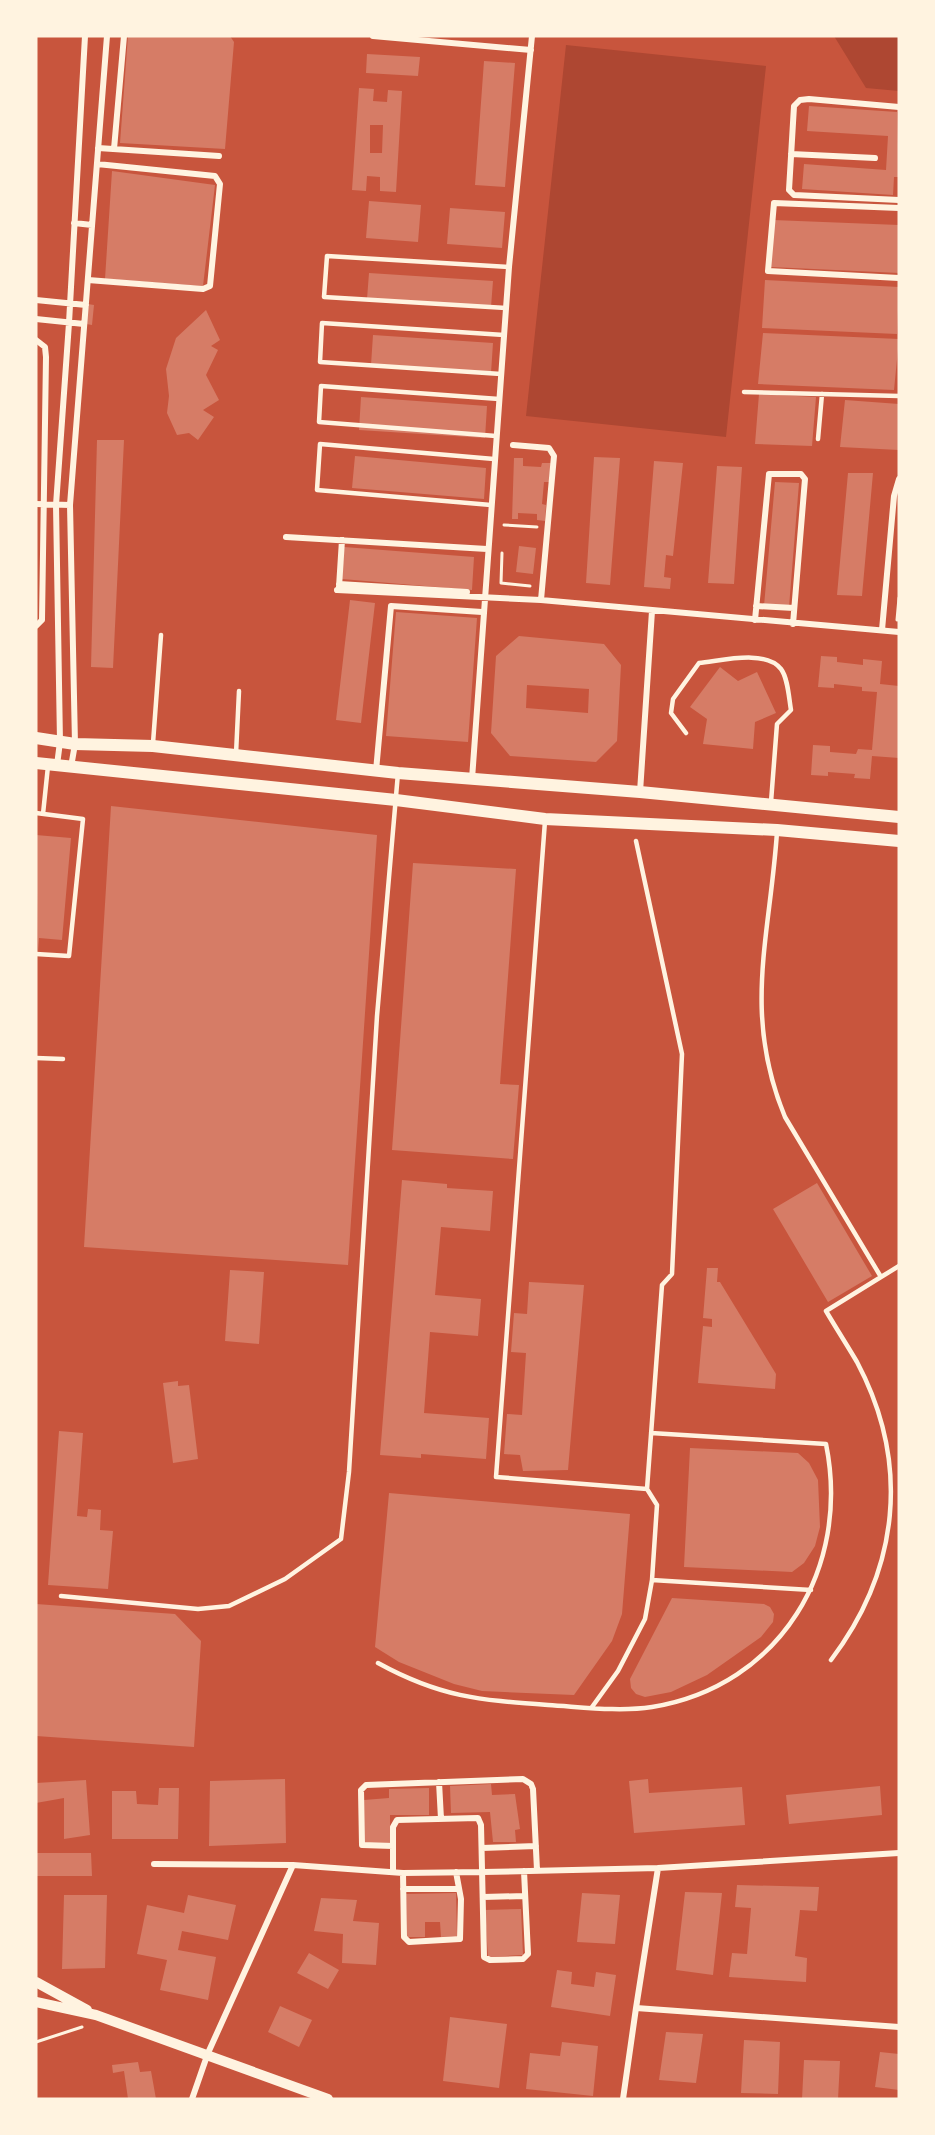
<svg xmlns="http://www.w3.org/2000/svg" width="935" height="2135" font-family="'Sofia Sans Condensed',sans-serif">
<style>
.green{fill:#ae4732}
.building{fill:#d67c66;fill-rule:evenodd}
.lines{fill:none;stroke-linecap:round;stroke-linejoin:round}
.path{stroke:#fff3e0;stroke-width:3}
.service{stroke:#fff3e0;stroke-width:4.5}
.minor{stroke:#fff3e0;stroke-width:6}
.tertiary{stroke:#fff3e0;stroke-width:10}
.secondary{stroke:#fff3e0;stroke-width:12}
</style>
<rect width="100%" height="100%" fill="#c8553d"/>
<path class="green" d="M834 36H899V91L866 88Z
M566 45 766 66 726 437 526 416Z"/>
<path class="building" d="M128 36H230L234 42 225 149 120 143Z
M367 54 420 57 418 76 366 73Z
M484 61 515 63 505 187 475 185Z
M359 88 374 89 373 101 387 102 388 90 402 91 396 192 380 191V177L367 176 366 191 352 190ZM370 125H383L382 153H370Z
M809 106 897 112 899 177H894L893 195 802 189 804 164 886 170 888 136 807 131Z
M112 171 215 185 203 286 105 279Z
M369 201 421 205 418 242 366 238Z
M450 208 505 212 502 248 447 244Z
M773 220 899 225V273L771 267Z
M369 273 493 281 491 307 367 299Z
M765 280 899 287 897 334 762 328Z
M88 304 94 305 92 325 86 324Z
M206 310 220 340 211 346 218 350 206 375 219 400 203 410 214 417 198 440 189 433 177 435 167 413 169 396 166 369 176 338Z
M763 333 899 339 894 390 758 384Z
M373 335 493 343 491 373 371 365Z
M759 394 816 397 812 446 755 444Z
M361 397 487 406 485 438 359 430Z
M845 400 899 404V450L840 447Z
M97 440H124L113 668 91 667Z
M355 456 486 468 484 499 352 488Z
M594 457 620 458 610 585 586 583Z
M514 458H523V466L541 467 542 463H551L549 482H544L542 504 546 505 545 521 537 520V514L518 513V519H512Z
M654 461 683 463 673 556 666 555 664 577 671 578 670 589 644 587Z
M717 466 742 467 734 584 708 583Z
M848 473H873L862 596 837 595Z
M775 482 799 483 789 607 764 606Z
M519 546 536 548 533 574 516 572Z
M344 547 474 557 472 590 342 579Z
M350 600 375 603 361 723 336 720Z
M396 612 477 618 468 742 386 736Z
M519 636 604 644 621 665 617 741 596 762 510 756 491 733 496 656ZM527 685 589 689 588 713 526 708Z
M821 656 837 657V662L863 665V659L882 661 880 684 899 686V758L872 756 870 779 854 778 855 774 828 772V776L811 775 813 745 830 746V752L856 754 858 749 872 750 877 692 862 691V687L834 684V688L818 687Z
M720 667 738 681 757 672 776 713 755 722 753 749 703 744 707 719 690 707Z
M111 806 377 835 348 1265 84 1247Z
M36 835 71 838 62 940 39 938 38 952Z
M413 863 516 869 500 1084 519 1085 513 1159 392 1150Z
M402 1180 447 1184V1188L493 1191 490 1231 441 1227 435 1295 481 1299 478 1336 430 1332 424 1413 489 1418 486 1459 421 1454V1458L380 1455Z
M817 1183 872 1276 828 1302 773 1209Z
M707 1268H718L717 1282H720L776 1374 775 1389 698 1383 703 1326 712 1327V1319L703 1318Z
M230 1270 264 1272 259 1344 225 1341Z
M529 1282 584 1285 568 1470 523 1471 520 1455 504 1454 507 1414 522 1415 526 1353 511 1352 514 1313 527 1314Z
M178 1381V1386L189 1385 198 1459 173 1463 163 1383Z
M59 1431 83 1433 77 1516 87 1517 88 1509 101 1510 100 1530 113 1531 108 1589 48 1585Z
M690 1448 798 1453 809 1463 818 1480 820 1527 815 1546 804 1563 792 1572 684 1567Z
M389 1493 630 1514 622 1614 612 1641 574 1695 482 1691 454 1684 399 1662 375 1647Z
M672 1598 764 1604 770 1607 774 1614 773 1622 761 1637 707 1675 671 1692 645 1697 636 1694 631 1688 630 1679Z
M36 1604 175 1614 201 1641 194 1747 36 1736Z
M285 1779 286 1843 209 1846 210 1781Z
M648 1779 649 1793 742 1787 745 1825 634 1833 629 1781Z
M86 1780 90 1835 64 1839V1798L36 1803V1783Z
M491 1784 492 1795 515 1794 520 1829 515 1830 516 1842H493L490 1812 451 1813 450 1786Z
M880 1786 882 1815 789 1824 786 1795Z
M159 1788H179L178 1839H112V1791H136L137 1804 158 1805Z
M429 1788V1815H390V1843L363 1844 364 1800 389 1798V1789Z
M36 1853H91L92 1876H36Z
M737 1885 819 1887 817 1911 800 1910 795 1956 807 1958 806 1982 729 1977 732 1953 747 1954 751 1908 735 1907Z
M685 1892 722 1893 713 1975 676 1970Z
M456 1893 457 1936 441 1937 440 1922H425V1937H407L406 1894Z
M582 1893 620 1895 615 1944 577 1942Z
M64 1895H107L105 1968 62 1969Z
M188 1895 236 1905 228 1940 182 1931 178 1950 216 1957 208 2000 160 1990 167 1960 137 1954 147 1905 184 1913Z
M321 1898 357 1900 353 1921 379 1923 376 1965 342 1963 343 1934 314 1931Z
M521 1909 523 1955 488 1957 485 1910Z
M309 1953 339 1970 328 1989 297 1973Z
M557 1970 572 1972 571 1984 594 1987 596 1972 616 1975 610 2016 551 2007Z
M280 2006 312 2020 299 2047 268 2032Z
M450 2017 507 2024 499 2088 443 2081Z
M666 2032 703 2034 696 2083 659 2080Z
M744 2040 780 2042 778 2094 741 2093Z
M562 2042 598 2046 593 2096 526 2089 530 2053 560 2056Z
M880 2052 899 2054V2090L875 2087Z
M804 2060 840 2061 838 2099H802Z
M138 2062 140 2072 151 2071 156 2099H128L124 2071 113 2073 112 2065Z"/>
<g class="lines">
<path class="path" d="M504 525 537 527
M502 553 501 583 530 586
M897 620 899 598
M36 2042 82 2027"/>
<path class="service" d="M506 308 324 297 327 256 509 267
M501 374 320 362 322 323 504 335
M744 392 899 396
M496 436 319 422 321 386 499 399
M818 439 822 394
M491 505 317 490 320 444 494 459
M686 733 671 713 673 699 699 663C721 661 765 649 781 669 788 678 789 699 791 710L777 724 771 802
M153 743 161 635
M236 754 239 691
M36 813 83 819 69 956 36 954
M43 814 48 766
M545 821 496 1477 647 1489 662 1285 672 1274 682 1054 636 841
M777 832C770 937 742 1013 785 1117L881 1277 899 1266
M36 1058 63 1059
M652 1580 811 1590
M61 1596 198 1609 229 1606 285 1579 341 1539 349 1472 377 1016 398 773
M831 1660C899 1570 911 1464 857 1362 847 1345 836 1328 826 1311L881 1277
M378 1663C440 1697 478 1700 548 1705 582 1707 619 1712 652 1707 781 1686 851 1567 826 1444L651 1433
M592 1707 618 1671 645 1619 652 1580 657 1505 647 1489"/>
<path class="minor" d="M373 36 531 50
M899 107 809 99 800 100 794 106 789 190 794 195 899 200
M98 148 219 156
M114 149 124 36
M791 154 875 158
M899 208 774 203 768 271 899 278
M74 223 92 225
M88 280 203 289 210 286 220 184 215 176 97 164
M36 300 86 305
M36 319 84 324
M36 340 45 347 46 357 42 620 36 626
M513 445 549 448 554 456 541 600
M36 504 70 505
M286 537 487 549
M339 584 467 592
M339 587 342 540
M337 590 541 600 899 632
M756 606 794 608
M755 620 769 474H801L805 479 793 624
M882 630 894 496 899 479
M57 765 60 742 56 505 69 323 85 36
M71 767 75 744 70 505 107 36
M376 771 391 606 482 612
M472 779 509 267 532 36
M640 792 652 611
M439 1782 441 1819
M393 1846 362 1845 361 1790 366 1785 523 1779 531 1784 533 1789 537 1870
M482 1848 536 1846
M154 1864 293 1865
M658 1868 636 2008 899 2027
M393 1872V1827L397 1820 478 1818 481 1825 484 1957 490 1960 523 1959 528 1954 524 1871
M403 1873 404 1937 409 1942 460 1939 461 1899 456 1872
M403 1889H457
M483 1897 525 1896
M192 2099 208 2053 293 1865 403 1873 483 1872 658 1868 899 1853
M623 2099 636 2008"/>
<path class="tertiary" d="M36 1982 87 2010
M36 2002 96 2015 328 2099"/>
<path class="secondary" d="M36 738 75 744 153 746 398 773 640 792 899 817
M36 763 396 800 545 819 777 830 899 841"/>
</g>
<rect width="935" height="2135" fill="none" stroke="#fff3e0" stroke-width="75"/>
</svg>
